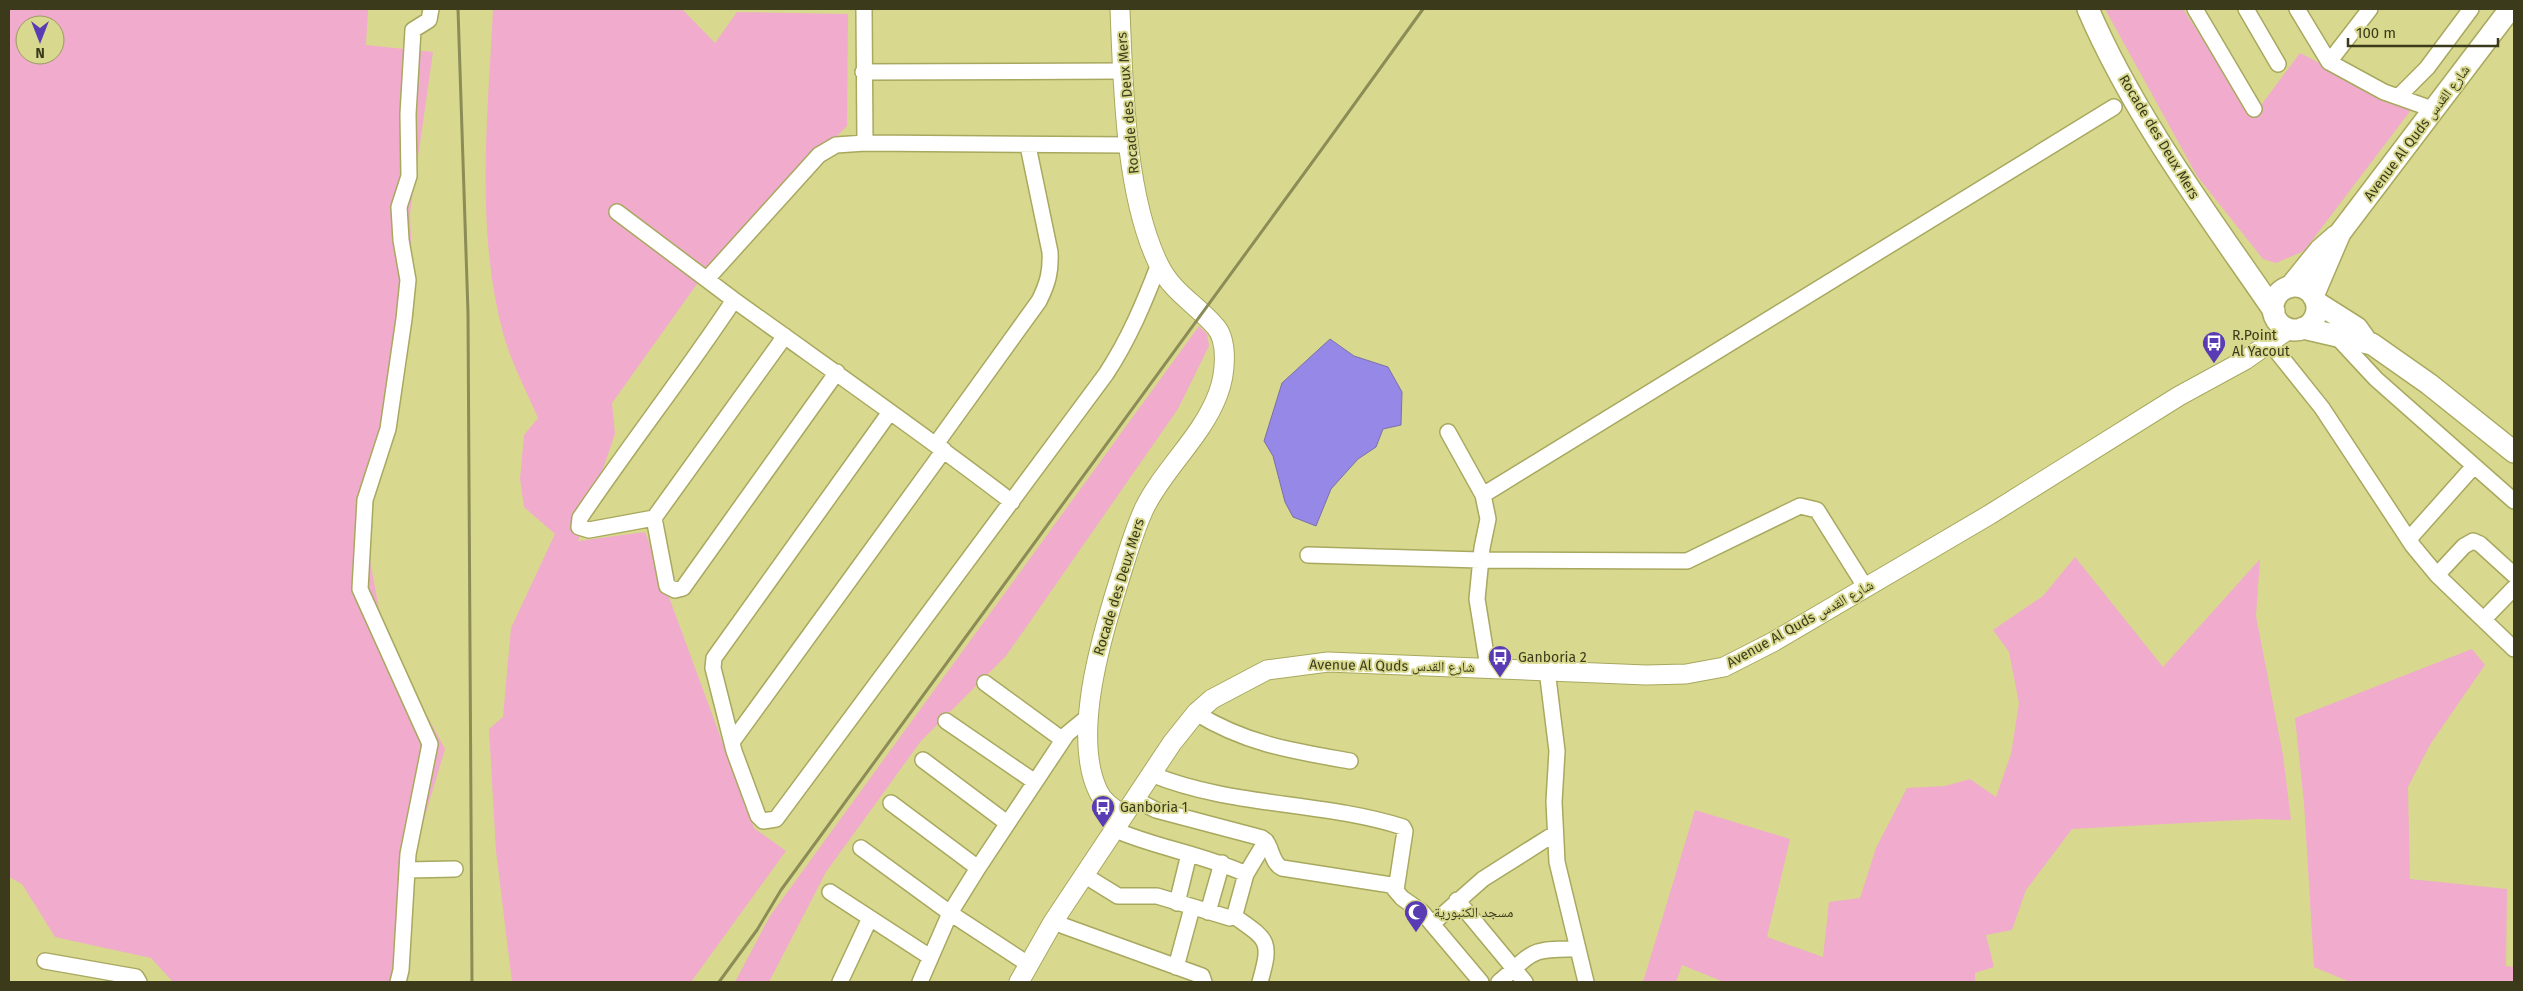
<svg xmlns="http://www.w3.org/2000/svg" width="2523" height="991" font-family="'Fira Sans','Noto Naskh Arabic',sans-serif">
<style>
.green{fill:#f0abcd;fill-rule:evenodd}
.water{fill:#9588e6;stroke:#7a71a9}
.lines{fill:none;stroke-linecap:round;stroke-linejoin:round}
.minor-casing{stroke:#a8a85f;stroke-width:18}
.major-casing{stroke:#a8a85f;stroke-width:21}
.highway-casing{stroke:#a8a85f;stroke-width:24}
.minor{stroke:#fff;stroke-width:15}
.major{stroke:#fff;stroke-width:19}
.highway{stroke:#fff;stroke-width:21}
.rail{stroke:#8c8c56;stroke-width:3}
.labels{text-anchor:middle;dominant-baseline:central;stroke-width:4;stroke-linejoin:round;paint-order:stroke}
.street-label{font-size:14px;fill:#3b3b1c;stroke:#d8d98e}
.poi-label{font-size:14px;fill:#3b3b1c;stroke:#d8d98e;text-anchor:start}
</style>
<rect width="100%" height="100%" fill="#d8d98e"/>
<path class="green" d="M9 9H368L366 45 433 52 410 213 414 314 362 490 361 511 384 637 445 749 409 869 407 982H173L151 958 55 937 22 884 9 877ZM25 25H55V55H25Z
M493 9H682L715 43 737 12 848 14 847 126 717 256 612 403 615 434 578 541 645 532 754 828 786 851 691 982H512L496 851 489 729 503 717 511 628 555 534 524 507 520 479 524 435 538 418C526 390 511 362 503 333 475 228 488 116 493 9Z
M2105 9H2183L2253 116 2300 53 2411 110 2304 251 2276 263 2263 259 2197 176Z
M1199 326 1207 334 1209 346 1178 409 1006 656 921 741 826 872 769 982H735L770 916Z
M2075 557 2163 667 2260 559 2256 616 2283 755 2291 820 2259 819 2072 829 2026 890 2012 930 1986 935 1994 967 1975 973V982H1724L1682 965 1676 982H1643L1695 810 1790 839 1767 937 1823 957 1829 902 1860 898 1876 848 1907 788 1945 786 1970 779 1996 797 2011 754 2019 703 2009 652 1993 630 2043 596Z
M2472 649 2485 665 2431 743 2408 787 2410 879 2507 889 2506 966 2514 967V982H2350L2314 967 2304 803 2295 718Z"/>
<path class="water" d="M1330 339 1354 356 1388 367 1402 392 1401 425 1383 429 1376 447 1358 459 1331 489 1316 526 1293 517 1285 502 1273 456 1264 441 1282 383Z"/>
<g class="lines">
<g class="minor-casing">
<path id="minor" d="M431 9 429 20 413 30 408 114 409 176 399 207 401 240 408 280 404 319 388 429 365 500 360 589 430 744 408 854 407 870 455 869
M864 9 865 143
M2195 9 2254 109
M2246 9 2278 64
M2297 9 2329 62 2384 92 2435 110
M2329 62 2370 9
M863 72 1123 71
M2398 97 2427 68 2471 9
M617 212 734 300
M707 279 819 155 836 145 865 143 1129 145
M2336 336 2376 379 2514 501
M2270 343 2322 408 2413 546 2437 575 2514 649
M837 372 683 588 675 590 667 586 654 518 589 530 579 527 580 518C630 444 685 374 734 300 827 367 921 432 1012 502
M890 412 714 658 713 668 734 751 758 816 763 821 776 819 1106 374C1129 339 1144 303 1159 264
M1448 432 1483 495 1488 519 1482 548 1477 599 1488 667
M936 444 1039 301C1048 283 1051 271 1050 252L1028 146
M1483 495 2114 107
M654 518 785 336
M2409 539 2474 466
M1308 555 1480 560 1687 561 1800 506 1817 510 1866 588
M2437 575 2464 546 2473 541 2480 544 2514 575
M2484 619 2514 588
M1547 670 1557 751 1554 802 1557 862 1586 982
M985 683 1063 740
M1196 713C1246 744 1293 751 1350 761
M946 721 1035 782
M732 742 944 450
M923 760 1007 823
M1151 774C1231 807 1321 801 1403 827L1405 831 1396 890
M1134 799 1156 810 1262 838C1273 845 1270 862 1282 868L1391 885 1402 898 1422 912 1481 982
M891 803 978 868
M1113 829C1156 848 1203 854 1246 874
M861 848 950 913 1028 964
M1084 875 1118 896H1157L1230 918 1235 914 1246 874 1266 841
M830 892 930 957
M1457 900 1525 982
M1177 903 1189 854
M1208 912 1222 863
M1234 916C1268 940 1272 940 1260 982
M1053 922 1202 976 1204 982
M1432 924 1483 879 1554 834
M45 961 136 977 139 982
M1176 967 1192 908
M398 982 401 970 407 870
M840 982 870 918
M920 982 950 913 978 868 1067 734 1090 715
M1499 982C1534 952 1529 948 1577 949"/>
</g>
<g class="major-casing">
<path id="major" d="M1120 9C1123 85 1125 196 1159 265 1172 292 1196 304 1215 326 1229 341 1225 376 1218 394 1202 437 1164 468 1144 509 1133 533 1126 559 1118 584 1101 639 1072 736 1098 791 1103 802 1113 808 1123 815
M1019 982 1053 922 1172 743 1196 713 1212 699 1267 670 1328 662 1646 675 1686 674 1724 667 1773 642 1989 515 2179 396 2245 360 2289 329"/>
</g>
<g class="highway-casing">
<path id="highway" d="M2088 9C2135 118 2207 213 2274 311
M2273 308a22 22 0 1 1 44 0a22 22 0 1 1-44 0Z
M2290 287 2320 250 2336 236
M2313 296 2340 233 2510 9
M2316 302 2357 328 2367 342
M2303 328 2372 344 2429 384 2514 452"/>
</g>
<use href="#minor" class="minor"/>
<use href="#major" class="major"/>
<use href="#highway" class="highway"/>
<path class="rail" d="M458 9 468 313 472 982
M719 982 757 930 781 890C995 596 1211 304 1423 9"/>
</g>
<defs>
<g id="bus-pin" transform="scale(1.25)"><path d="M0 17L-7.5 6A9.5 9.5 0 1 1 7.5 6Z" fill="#593bb3" stroke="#d8d98e"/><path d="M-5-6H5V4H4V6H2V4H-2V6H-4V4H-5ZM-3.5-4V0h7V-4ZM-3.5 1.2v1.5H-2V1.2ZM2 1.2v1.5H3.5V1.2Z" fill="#fff"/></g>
<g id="mosque-pin" transform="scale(1.25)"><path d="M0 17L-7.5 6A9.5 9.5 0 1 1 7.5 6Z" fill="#593bb3" stroke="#d8d98e"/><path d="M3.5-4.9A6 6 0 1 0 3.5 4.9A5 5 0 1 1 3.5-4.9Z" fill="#fff"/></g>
</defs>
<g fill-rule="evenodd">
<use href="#bus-pin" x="2214" y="343"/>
<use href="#bus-pin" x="1500" y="657"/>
<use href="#bus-pin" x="1103" y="807"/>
<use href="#mosque-pin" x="1416" y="912"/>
</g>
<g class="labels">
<g class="street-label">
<text transform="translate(1128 103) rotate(-95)">Rocade des Deux Mers</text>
<text transform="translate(2417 133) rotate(-53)">Avenue Al Quds شارع القدس</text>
<text transform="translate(2159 137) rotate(59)">Rocade des Deux Mers</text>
<text transform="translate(1119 587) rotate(-73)">Rocade des Deux Mers</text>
<text transform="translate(1800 624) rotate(-29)">Avenue Al Quds شارع القدس</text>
<text transform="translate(1392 666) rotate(1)">Avenue Al Quds شارع القدس</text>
</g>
<g class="poi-label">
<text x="2232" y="335">R.Point<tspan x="2232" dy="16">Al Yacout</tspan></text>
<text x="1518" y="657">Ganboria 2</text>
<text x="1120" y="807">Ganboria 1</text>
<text x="1434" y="912">مسجد الكنبورية</text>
</g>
</g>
<rect width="2523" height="991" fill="none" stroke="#3b3b1c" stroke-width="20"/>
<g transform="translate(40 40) rotate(180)"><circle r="24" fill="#d8d98e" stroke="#999a60"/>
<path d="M0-4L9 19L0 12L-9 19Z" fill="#593bb3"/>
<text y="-8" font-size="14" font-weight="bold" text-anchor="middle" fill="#3b3b1c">N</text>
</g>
<path d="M2348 38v8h150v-8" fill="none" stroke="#3b3b1c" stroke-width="2.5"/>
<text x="2356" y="38" font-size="15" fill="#3b3b1c" stroke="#d8d98e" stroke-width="4" paint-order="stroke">100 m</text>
</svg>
